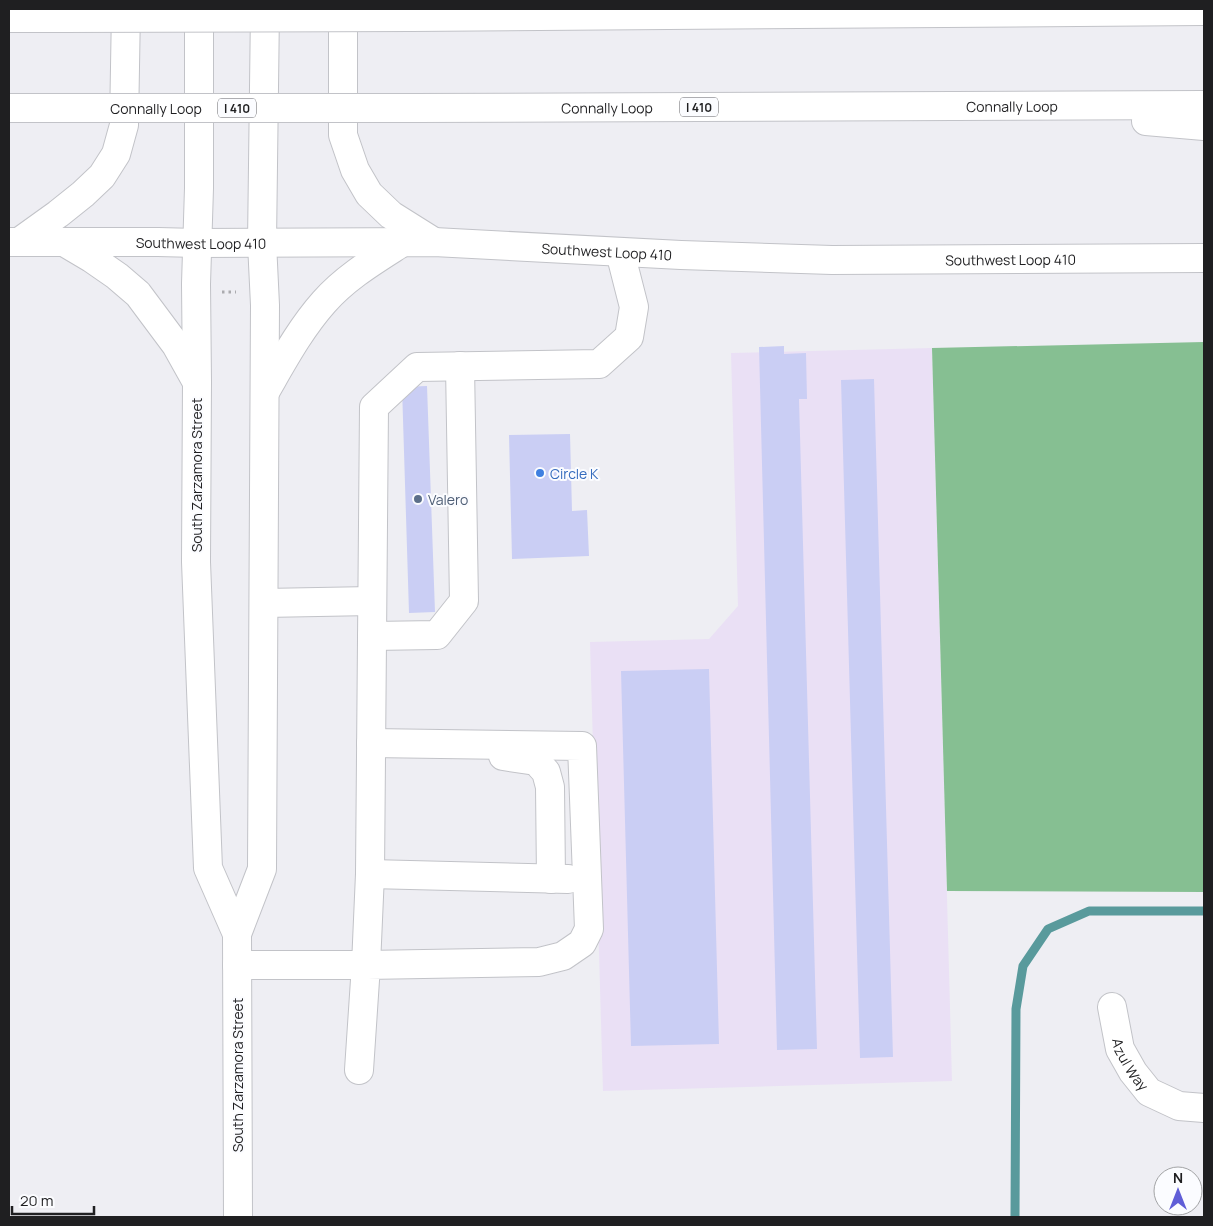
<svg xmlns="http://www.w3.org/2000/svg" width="1213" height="1226" font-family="Manrope,sans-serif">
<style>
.industrial{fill:#eae0f5}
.forest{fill:#86bf92}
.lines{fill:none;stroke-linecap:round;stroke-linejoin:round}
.stream{stroke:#599a9c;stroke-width:9}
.building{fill:#cacef4}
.minor-casing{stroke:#c2c3c8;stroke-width:30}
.major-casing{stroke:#c2c3c8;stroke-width:30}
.highway-casing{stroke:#c2c3c8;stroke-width:30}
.path{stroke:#ababaf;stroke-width:3;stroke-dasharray:2.5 4;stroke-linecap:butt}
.minor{stroke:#fff;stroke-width:28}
.major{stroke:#fff;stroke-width:28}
.highway{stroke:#fff;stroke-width:28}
.highway-bridge-casing{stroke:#c2c3c8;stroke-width:30;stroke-linecap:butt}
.highway-bridge{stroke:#fff;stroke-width:28}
.shop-dot{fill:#3f7fe0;stroke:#fbfcff;stroke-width:2}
.service-dot{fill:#5c6f8a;stroke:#fbfcff;stroke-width:2}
.labels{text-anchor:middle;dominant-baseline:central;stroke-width:4;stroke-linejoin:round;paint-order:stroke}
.shield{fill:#fbfcff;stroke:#616164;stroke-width:1}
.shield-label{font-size:12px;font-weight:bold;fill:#1f1f21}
.street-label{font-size:14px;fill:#1f1f21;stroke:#fbfcff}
.shop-label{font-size:14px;fill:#366cbe;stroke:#fbfcff;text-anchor:start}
.service-label{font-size:14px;fill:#4e5e75;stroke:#fbfcff;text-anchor:start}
</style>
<rect width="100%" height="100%" fill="#eeeef3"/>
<path class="industrial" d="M932 348 952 1081 603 1091 590 642 709 639 738 606 731 353Z"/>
<path class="forest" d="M1204 342V892L947 891 932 348Z"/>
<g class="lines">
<path class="stream" d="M1015 1217 1016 1009 1023 966 1048 929 1089 911H1204"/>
</g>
<path class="building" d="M784 346V354L806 353 807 399H799L817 1049 777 1050 759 347Z
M874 379 893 1057 860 1058 841 380Z
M427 386 435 612 409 613 402 387Z
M570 434 572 511 587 510 589 556 512 559 509 435Z
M709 669 719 1044 631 1046 621 671Z"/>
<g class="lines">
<g class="minor-casing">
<g id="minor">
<path d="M264 603 372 601"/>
<path d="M372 636 437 635 464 601 460 366"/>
<path d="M503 756 536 761 546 772 550 787 551 879"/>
<path d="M370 874 568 879"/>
<path d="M237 965H366L370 874 374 407 417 367 599 364 629 337 634 307 620 252"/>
<path id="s1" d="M1112 1007 1120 1049 1133 1072 1149 1092 1179 1106 1204 1108"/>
<path d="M359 1070 366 965 539 962 563 956 582 943 589 929 582 746 371 743"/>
</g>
</g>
<g class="major-casing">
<g id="major">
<path d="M199 9V188L196 284 197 382 196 562 208 868 237 934"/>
<path d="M343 9V135L355 170 369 194 391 215 434 242"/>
<path id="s2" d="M9 242H158L197 243 434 242 681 255 832 260 1204 258"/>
<path d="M19 242 58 214 83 194 102 176 116 154 124 125 126 9"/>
<path d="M64 242 91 258 117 276 138 294 176 345 195 379"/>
<path d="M265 392C283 361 300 329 324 302 346 277 375 260 403 242"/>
<path d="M238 1217 237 934 262 869 265 305 262 243 265 9"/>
</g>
</g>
<g class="highway-casing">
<g id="highway">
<path d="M411 17 1204 11"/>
<path d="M9 18H59"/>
<path d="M9 108H60"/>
<path id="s3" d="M413 108 1204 105"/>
<path d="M1146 121 1204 126"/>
</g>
</g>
<path class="path" d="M222 292H236"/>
<use href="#minor" class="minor"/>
<use href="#major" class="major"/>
<use href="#highway" class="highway"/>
<g class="highway-bridge-casing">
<g id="highway-bridge">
<path d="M59 18 411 17"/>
<path id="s4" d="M60 108H413"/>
</g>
</g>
<use href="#highway-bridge" class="highway-bridge"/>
</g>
<circle class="shop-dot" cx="540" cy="473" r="5"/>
<circle class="service-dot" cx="418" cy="499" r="5"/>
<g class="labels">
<g class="shield">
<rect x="680" y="97.5" width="38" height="19" rx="4"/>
<rect x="218" y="98.5" width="38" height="19" rx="4"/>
</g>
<g class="shield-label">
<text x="699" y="107">I 410</text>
<text x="237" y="108">I 410</text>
</g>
<g class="street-label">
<text stroke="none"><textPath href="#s3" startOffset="599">Connally Loop</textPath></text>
<text stroke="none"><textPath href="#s3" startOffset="194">Connally Loop</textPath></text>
<text stroke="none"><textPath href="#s4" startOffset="96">Connally Loop</textPath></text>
<text stroke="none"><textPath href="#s2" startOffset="192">Southwest Loop 410</textPath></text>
<text stroke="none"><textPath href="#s2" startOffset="598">Southwest Loop 410</textPath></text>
<text stroke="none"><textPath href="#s2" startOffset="1002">Southwest Loop 410</textPath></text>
<text transform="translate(196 475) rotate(-90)">South Zarzamora Street</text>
<text stroke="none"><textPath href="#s1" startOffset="61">Azul Way</textPath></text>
<text transform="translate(237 1075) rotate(-90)">South Zarzamora Street</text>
</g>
<g class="shop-label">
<text x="550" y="473">Circle K</text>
</g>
<g class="service-label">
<text x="428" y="499">Valero</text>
</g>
</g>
<rect width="1213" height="1226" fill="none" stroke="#1f1f21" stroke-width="20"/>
<g transform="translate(1178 1191)"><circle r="24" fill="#fbfcff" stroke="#a3a4a6"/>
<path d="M0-4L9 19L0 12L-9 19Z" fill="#605ed7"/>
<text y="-8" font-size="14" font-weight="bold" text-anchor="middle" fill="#1f1f21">N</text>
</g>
<path d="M12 1206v8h82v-8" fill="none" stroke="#1f1f21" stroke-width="2.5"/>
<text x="20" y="1206" font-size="15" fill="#1f1f21" stroke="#fbfcff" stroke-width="4" paint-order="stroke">20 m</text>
</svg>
